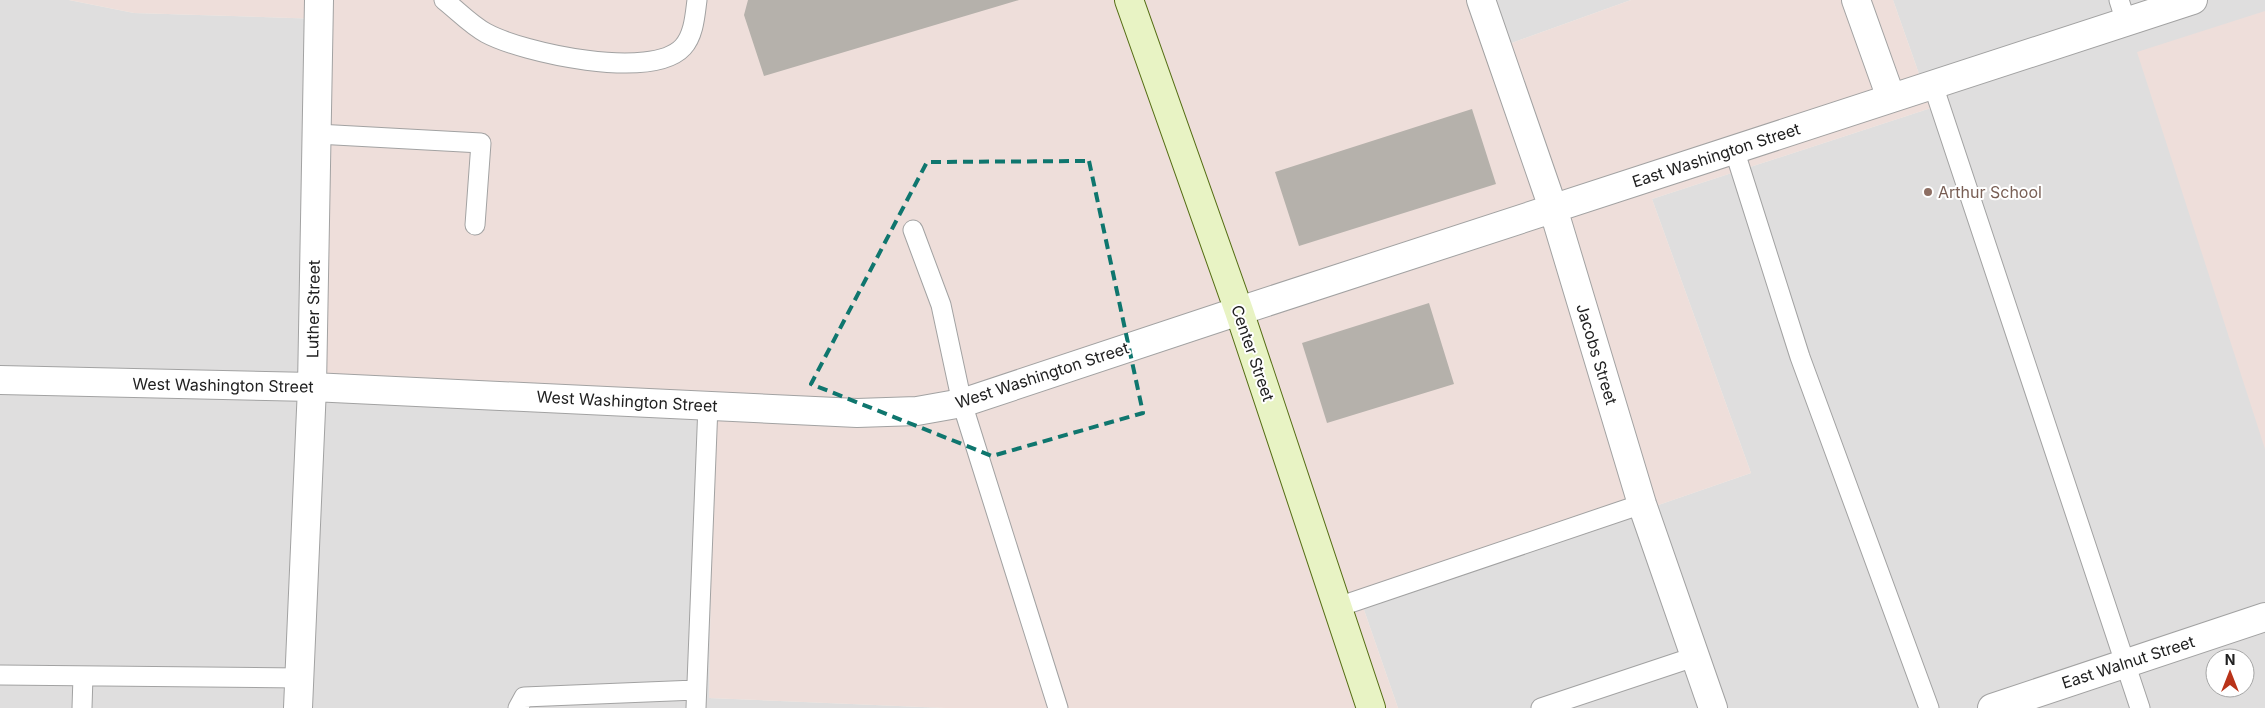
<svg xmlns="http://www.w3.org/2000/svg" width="2265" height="708" font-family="Inter,sans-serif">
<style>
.residential{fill:#dfdede;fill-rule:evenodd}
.commercial{fill:#eededa}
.building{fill:#b5b1ab}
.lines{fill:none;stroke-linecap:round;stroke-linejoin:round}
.lane-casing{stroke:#a2a2a2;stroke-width:21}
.street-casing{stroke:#a2a2a2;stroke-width:30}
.secondary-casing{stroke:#546d13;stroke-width:30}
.lane{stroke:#fff;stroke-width:19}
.street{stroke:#fff;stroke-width:28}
.secondary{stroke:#e8f3c4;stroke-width:28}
.marked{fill:none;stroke:#0f766e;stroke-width:4;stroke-dasharray:10 6;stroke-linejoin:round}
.education-dot{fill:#8d6e63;stroke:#fff;stroke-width:2}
.labels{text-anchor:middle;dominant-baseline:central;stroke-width:4;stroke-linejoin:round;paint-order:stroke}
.street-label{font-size:16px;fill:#212121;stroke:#fff}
.education-label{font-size:16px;fill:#785e54;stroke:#fff;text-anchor:start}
</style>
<rect width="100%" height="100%" fill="#f0efe9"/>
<path class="residential" d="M0 0H69L134 13 323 19 715 410 709 698 946 708H0Z
M1495 0H1631L1509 44Z
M1893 0H2265V708H1398L1363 607 1751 473 1652 199 1931 108ZM2215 658H2245V688H2215Z"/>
<path class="commercial" d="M69 0H1495L1509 44 1631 0H1893L1931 108 1652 199 1751 473 1363 607 1398 708H946L709 698 714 410 315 394 323 19 134 13Z
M2265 11V449L2137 52Z"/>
<path class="building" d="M748 0H1019L764 76 744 15Z
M1472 109 1496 184 1299 246 1275 172Z
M1429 303 1454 384 1327 423 1302 343Z"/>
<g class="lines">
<g class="lane-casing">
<path id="lane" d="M444 0C458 11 471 25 486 33 523 53 652 81 683 47 694 35 695 15 697 0
M2119 0 2126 22
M1933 85 2140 708
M317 134 481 143 475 225
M1734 149 1800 357 1929 708
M913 230 941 305 962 403 1058 708
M1338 607 1642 504
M0 675 300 678
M82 708 83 676
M518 708 524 697 696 690
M696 708 708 405
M1541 708 1697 656"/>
</g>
<g class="street-casing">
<path id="street" d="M1481 0 1553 208 1642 504 1713 708
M1856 0 1891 98
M0 380 312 387 857 413 917 411 962 403 1239 311 2193 0
M298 708 312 387 319 0
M1992 708 2265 617"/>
</g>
<g class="secondary-casing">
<path id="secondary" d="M1129 0 1239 311 1371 708"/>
</g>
<use href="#lane" class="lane"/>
<use href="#street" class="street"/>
<use href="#secondary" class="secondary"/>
</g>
<path class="marked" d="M1089 161 1143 413 992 456 811 384 927 162Z"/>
<circle class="education-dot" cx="1928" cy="192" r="5"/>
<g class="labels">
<g class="street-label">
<text transform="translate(1716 155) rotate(-18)">East Washington Street</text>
<text transform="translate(313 309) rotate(-89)">Luther Street</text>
<text transform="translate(1253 353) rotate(71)">Center Street</text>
<text transform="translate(1597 354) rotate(73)">Jacobs Street</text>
<text transform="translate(1042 375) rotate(-18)">West Washington Street</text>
<text transform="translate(223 385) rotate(1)">West Washington Street</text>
<text transform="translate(627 401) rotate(3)">West Washington Street</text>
<text transform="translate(2128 662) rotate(-18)">East Walnut Street</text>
</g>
<g class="education-label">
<text x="1938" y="192">Arthur School</text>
</g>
</g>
<g transform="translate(2230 673)"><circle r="24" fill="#ffffff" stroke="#a6a6a6"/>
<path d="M0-4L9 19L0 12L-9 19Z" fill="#b93319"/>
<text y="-8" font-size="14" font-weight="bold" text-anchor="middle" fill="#212121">N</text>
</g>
</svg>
